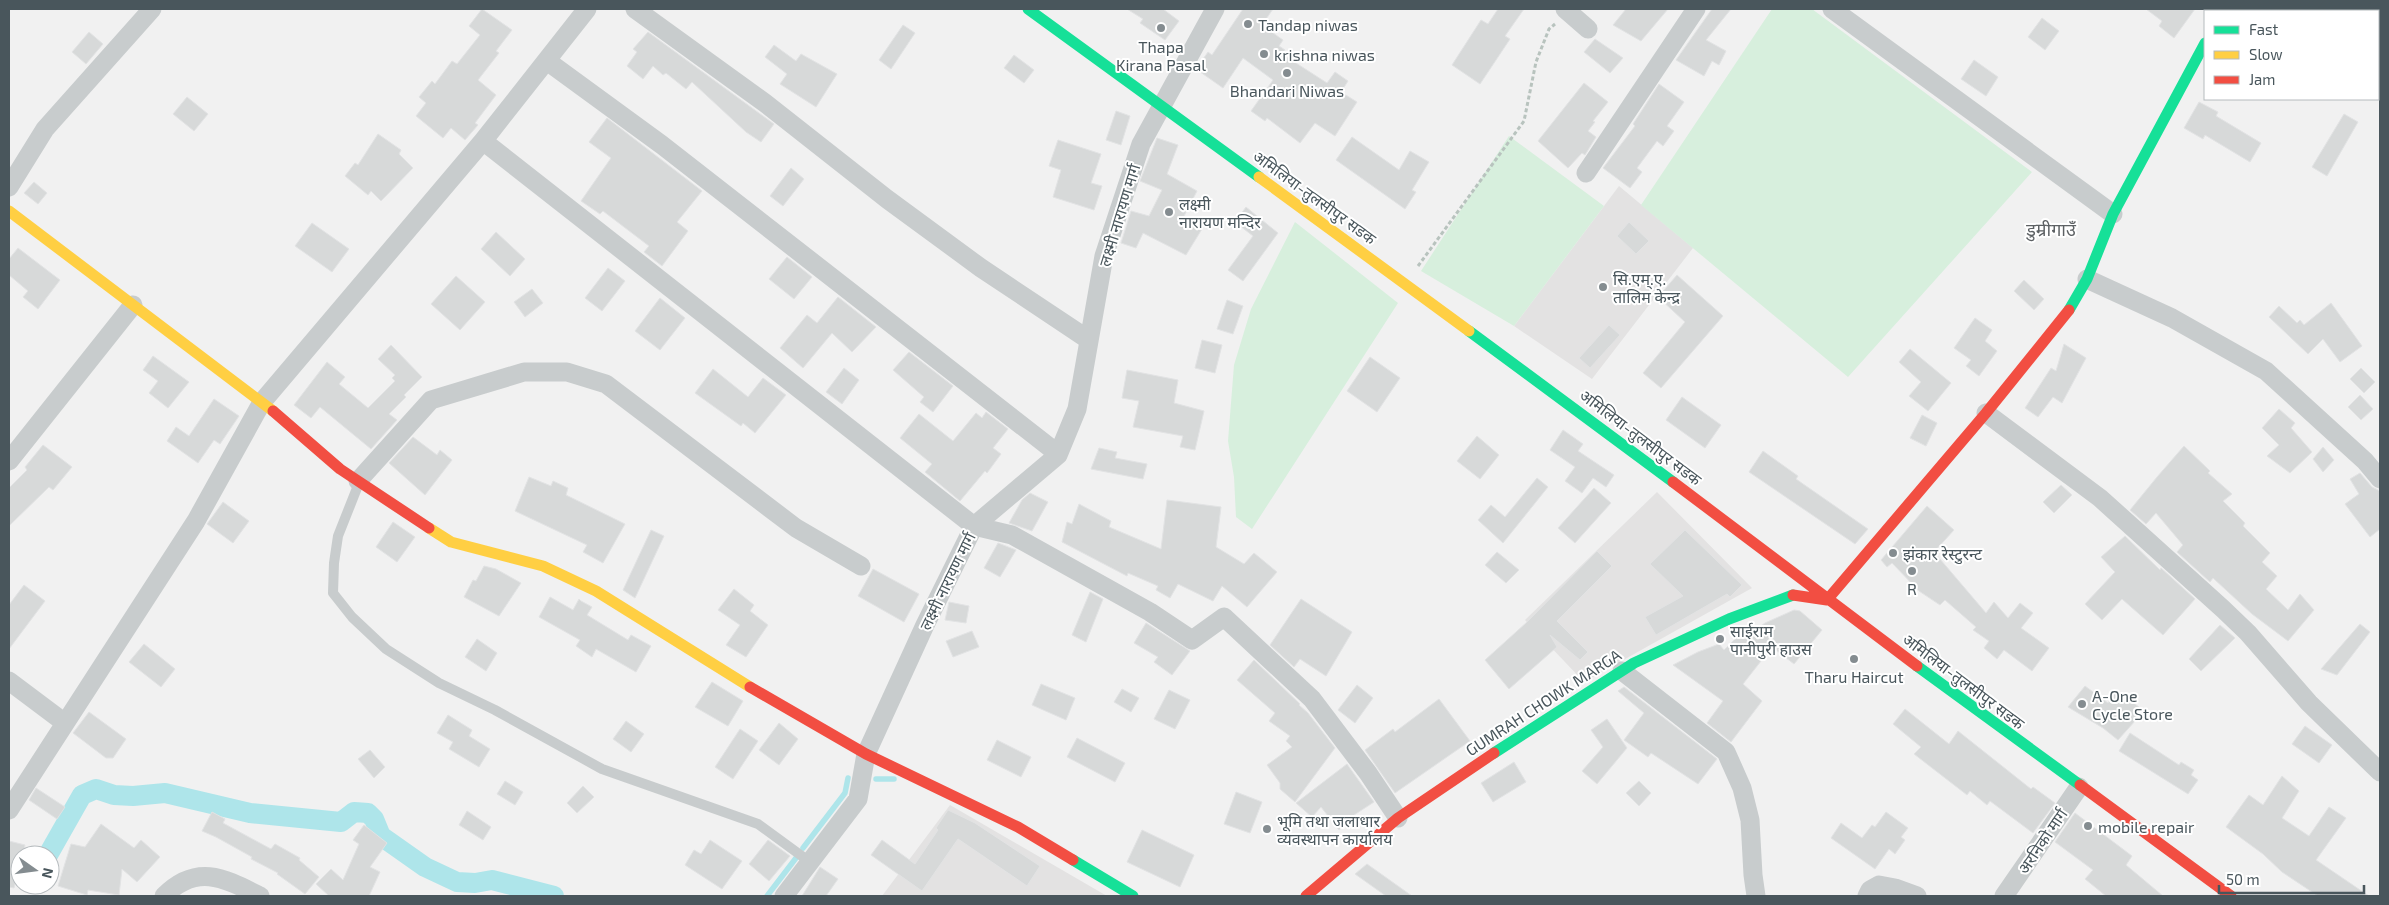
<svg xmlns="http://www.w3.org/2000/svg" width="2389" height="905" font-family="'Exo 2','Noto Sans Devanagari',sans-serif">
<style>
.education{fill:#e3e2e2}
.green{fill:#d7efdd}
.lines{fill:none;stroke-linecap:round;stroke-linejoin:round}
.stream{stroke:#aee5ea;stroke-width:5.5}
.canal{stroke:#aee5ea;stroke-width:20}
.building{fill:#d7d9d9;stroke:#e2e3e4}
.path{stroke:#b8c3be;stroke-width:3;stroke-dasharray:4 2.5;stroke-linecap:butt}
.lane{stroke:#c8cccd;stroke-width:10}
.street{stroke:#c8cccd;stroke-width:19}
.fast{stroke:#16e098;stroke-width:11}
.slow{stroke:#ffcf43;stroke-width:11}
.jam{stroke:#f24e42;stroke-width:11}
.poi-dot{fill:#848c90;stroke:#fff;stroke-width:2}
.labels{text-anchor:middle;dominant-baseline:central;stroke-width:4;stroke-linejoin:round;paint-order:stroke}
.poi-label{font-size:16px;fill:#49565c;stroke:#fff;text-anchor:start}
.street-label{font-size:16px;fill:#49565c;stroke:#fff}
.neighbourhood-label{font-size:18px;fill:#5d6164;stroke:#fff}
</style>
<rect width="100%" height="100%" fill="#f1f1f1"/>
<path class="education" d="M1619 186 1693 248 1592 379 1514 326Z
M1657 492 1752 588 1584 682 1525 620Z
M950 805 1107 896H882Z"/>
<path class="green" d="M1772 9H1812L2032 172 1848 377 1641 205Z
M1509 136 1604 206 1514 326 1421 271Z
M1295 222 1398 303 1252 529 1236 517 1234 477 1228 441 1234 365 1251 309Z"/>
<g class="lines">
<path class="stream" d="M876 779H894
M803 848 845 793 848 778
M767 896 796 858"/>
<path class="canal" d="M48 855 82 795 96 789 114 795 133 796 165 793 250 813 341 822 354 812 368 813 374 819 381 836 425 867 457 882 475 883 492 880 554 896"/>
</g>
<path class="building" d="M482 9 512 30 496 51 499 53 478 80 496 95 475 123 478 125 465 140 451 128 443 138 416 116 426 103 419 97 432 81 435 84 452 61 457 64 480 35 469 26Z
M1127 9H1163L1179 21 1165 40 1140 23 1143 19Z
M1243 9H1273L1262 25 1283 40 1279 46 1285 50 1282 54 1327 83 1335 72 1348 81 1341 92 1357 102 1335 136 1315 123 1300 143 1267 118 1265 121 1251 111 1273 80 1243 58 1223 88 1196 69 1208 52 1212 55Z
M1498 9H1524L1505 36 1510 39 1480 84 1452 65 1481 20 1488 24Z
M1626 9H1668L1641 41 1613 25Z
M1712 9H1731L1706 40 1726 51 1719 65 1712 61 1704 76 1676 60Z
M2146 9H2195L2174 38 2159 26 2162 21Z
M2042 18 2059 31 2045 50 2028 37Z
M903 25 915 33 891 69 879 60Z
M89 32 103 44 86 64 72 52Z
M648 32 774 124 761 142 746 132 692 82 686 89 666 73 663 75 653 66 643 79 627 66 637 52 633 49Z
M1595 39 1623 58 1610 73 1584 52Z
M774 45 796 61 801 54 837 74 816 107 780 84 787 74 765 57Z
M1014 55 1034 70 1024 83 1004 68Z
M1974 60 1998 77 1986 96 1961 79Z
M1584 83 1608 102 1593 121 1595 122 1588 131 1596 137 1585 155 1582 153 1568 168 1538 141Z
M1659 84 1684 102 1667 126 1674 131 1663 146 1657 141 1637 168 1642 172 1630 188 1603 168 1635 126 1633 124Z
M187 97 208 114 194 131 173 114Z
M2199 102 2218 112 2216 116 2261 143 2250 162 2205 135 2203 139 2184 128Z
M1116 111 1130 116 1121 145 1106 140Z
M2344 114 2358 122 2327 176 2312 167Z
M607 118 702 191 677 222 688 231 662 266 644 252 649 246 603 211 600 214 581 201 611 158 589 142Z
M378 134 401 150 399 154 413 168 381 201 371 191 368 195 345 176 355 163 358 165Z
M1352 137 1399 170 1410 151 1429 162 1412 190 1416 192 1405 209 1336 160Z
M1157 138 1178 145 1167 174 1197 191 1183 218 1202 229 1186 255 1143 233 1136 248 1121 243 1131 211 1149 216 1162 190 1140 181Z
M1058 140 1101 154 1091 183 1102 186 1094 210 1053 197 1061 170 1049 166Z
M791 168 804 179 783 206 770 196Z
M34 182 47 193 38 204 24 193Z
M1246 207 1278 233 1243 281 1228 270 1253 236 1235 222Z
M1629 222 1649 241 1636 254 1617 236Z
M312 223 349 249 332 272 295 246Z
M496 232 525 259 510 276 481 249Z
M18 248 60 280 38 309 23 297 28 291 9 275V259Z
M787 257 812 277 794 299 769 279Z
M608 268 625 281 602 311 585 298Z
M1677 275 1723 316 1661 388 1643 373 1685 322 1658 297Z
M456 276 485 302 460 330 431 304Z
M2024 280 2044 299 2034 310 2014 291Z
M532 289 543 303 525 317 514 302Z
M838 297 876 327 852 352 832 333 803 368 780 348 807 315 817 323Z
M660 298 685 318 660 350 635 331Z
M1227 300 1243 306 1233 334 1217 329Z
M2331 303 2362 346 2340 362 2323 339 2308 354 2269 317 2279 306 2297 323 2300 320 2304 325Z
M1975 318 1992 330 1985 341 1997 351 1979 376 1966 366 1971 360 1954 348Z
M1609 325 1620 335 1590 368 1579 358Z
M1202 340 1222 345 1215 373 1195 368Z
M2064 344 2086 358 2062 403 2053 397 2038 417 2025 408 2051 368 2056 371Z
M391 345 422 377 404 395 406 397 389 414 397 420 371 449 320 407 311 418 294 405 327 362 345 377 339 384 368 408 395 381 392 378 395 375 378 359Z
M1910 349 1951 383 1928 411 1909 396 1921 382 1899 362Z
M909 352 953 386 933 412 920 402 924 397 893 370Z
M153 356 189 382 168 408 149 393 158 381 143 370Z
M1370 357 1400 378 1377 412 1347 391Z
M844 368 859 380 842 404 826 392Z
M2361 368 2375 382 2364 393 2350 379Z
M713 369 748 397 763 378 786 395 755 433 743 423 741 426 695 393Z
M1127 370 1178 380 1174 403 1204 411 1195 450 1180 447 1183 436 1133 427 1139 401 1122 398Z
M2360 395 2373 409 2361 420 2348 407Z
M1682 397 1721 425 1705 448 1666 420Z
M214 399 239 416 220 444 214 440 198 463 167 441 176 427 189 436Z
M2279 409 2295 423 2291 428 2312 452 2290 473 2267 456 2279 445 2262 428Z
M986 412 1008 429 993 448 1001 454 987 473 985 471 960 501 925 472 932 464 900 438 919 414 953 441 976 413 982 418Z
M1922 415 1937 423 1926 446 1910 438Z
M1563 430 1583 444 1578 451 1614 475 1606 487 1593 478 1582 493 1565 481 1575 467 1550 450Z
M1477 436 1499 455 1480 479 1457 461Z
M413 437 437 455 440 450 452 460 425 495 389 463Z
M43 445 72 467 53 490 49 487 9 526V488L27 470 25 467Z
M2184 446 2210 471 2208 473 2232 494 2223 501 2245 523 2243 526 2270 553 2262 562 2277 576 2266 589 2288 610 2300 594 2314 610 2288 641 2252 614 2213 578 2210 582 2177 552 2183 545 2156 513 2146 524 2130 510 2157 477Z
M2323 447 2334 460 2323 472 2313 459Z
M1099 448 1117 452 1115 458 1147 464 1143 479 1091 469Z
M1763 451 1798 476 1796 479 1868 529 1855 544 1749 472Z
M2360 473 2372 487 2380 491V529L2370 537 2345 504 2359 494 2350 479Z
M529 477 551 486 553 481 568 488 566 495 625 524 603 563 583 552 587 545 515 511Z
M1537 478 1548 487 1503 543 1478 520 1491 505 1505 517Z
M2061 485 2072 495 2054 513 2043 502Z
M1594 488 1611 503 1575 543 1558 528Z
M1030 493 1048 502 1032 531 1009 523 1022 500Z
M1167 500 1221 507 1216 547 1244 564 1254 553 1277 572 1247 607 1222 586 1213 601 1178 584 1170 598 1156 590 1158 586 1128 573 1127 576 1062 542 1067 522 1072 524 1079 504 1111 521 1109 527 1161 549Z
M223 502 249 521 233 543 207 524Z
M1927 506 1954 530 1934 552 1986 613 1994 602 2008 618 2020 603 2033 613 2021 628 2049 648 2032 671 2004 650 1997 659 1984 648 1989 641 1973 630 1976 627 1945 600 1940 605 1919 591 1892 563 1887 567 1881 560Z
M393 522 415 537 397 562 376 547Z
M651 530 664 536 635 598 623 590Z
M1685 530 1742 585 1730 597 1727 594 1656 635 1645 617 1683 596 1650 564Z
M2125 536 2160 570 2161 568 2195 599 2163 635 2122 599 2102 620 2085 604 2115 572 2101 557Z
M998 543 1016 550 1000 577 984 568Z
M1597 551 1612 566 1557 621 1588 652 1580 660 1550 635 1557 647 1509 689 1485 660 1527 622Z
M1497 552 1519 570 1506 583 1485 565Z
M484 566 496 569 521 583 499 616 464 597 473 580 476 581Z
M873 569 919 594 904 622 858 596Z
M24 585 45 601 9 649V605Z
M734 589 754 605 750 611 768 625 746 657 726 645 740 625 718 610Z
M1090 592 1103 599 1086 642 1072 635Z
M550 597 573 610 579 599 581 601 592 607 587 615 628 640 631 635 651 646 636 672 596 649 592 657 576 646 580 640 539 617Z
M1301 599 1352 632 1326 676 1300 659 1294 667 1270 645Z
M949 602 969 606 966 623 945 620Z
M1794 610 1800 611 1822 630 1794 664 1772 647 1743 684 1762 701 1731 742 1707 723 1723 701 1673 665 1698 652 1719 644 1724 650 1744 630 1750 628 1754 631 1765 623Z
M1146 623 1190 651 1172 675 1154 662 1158 657 1134 643Z
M2360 624 2370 632 2337 675 2321 669Z
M2220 625 2235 638 2201 671 2189 659Z
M972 631 979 647 953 657 946 641Z
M477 639 497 653 486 671 465 657Z
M144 644 175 669 161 687 129 662Z
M1254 660 1300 704 1299 705 1308 713 1335 748 1295 802 1280 789V783L1267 765 1292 747 1286 741 1290 736 1269 721 1275 713 1237 680Z
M712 682 743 701 728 726 695 707Z
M1041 684 1075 698 1066 720 1032 705Z
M1357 685 1373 698 1355 723 1338 710Z
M2085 686 2108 703 2117 690 2144 711 2118 740 2103 728 2068 707Z
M1624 687 1717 759 1698 784 1651 753 1648 757 1624 740 1644 713 1618 691Z
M1122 689 1139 698 1131 712 1114 702Z
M1169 690 1190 700 1175 729 1154 719Z
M1439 699 1470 741 1395 793 1365 750 1393 729 1395 732Z
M1905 709 1949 744 1958 731 2031 789 2033 787 2055 803 2033 833 1990 801 1987 805 1970 791 1967 795 1914 754 1921 747 1893 724Z
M89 712 126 739 113 758H106L73 733Z
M448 715 472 730 469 736 490 749 479 767 449 749 453 742 437 733Z
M1607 719 1627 748 1597 784 1582 771 1603 747 1591 730Z
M626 721 644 734 631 752 613 739Z
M779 723 798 739 779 765 759 750Z
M2305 726 2332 745 2319 763 2292 744Z
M740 729 758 741 733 779 715 767Z
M2130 733 2179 765 2181 762 2194 770 2191 775 2198 780 2188 794 2119 751Z
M1077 738 1125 763 1115 782 1067 757Z
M997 740 1031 757 1021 777 987 760Z
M370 750 385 767 374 778 358 759Z
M1514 762 1526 782 1493 802 1481 783Z
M1347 764 1374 802 1351 817 1352 819 1339 830 1321 807 1312 817 1296 803Z
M2282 776 2299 791 2282 818 2309 836 2329 807 2346 818 2316 860 2369 896H2318L2282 872 2263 854 2226 827 2249 795 2263 805Z
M505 781 523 792 515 805 497 794Z
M1639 781 1651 793 1639 806 1626 793Z
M583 786 594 797 577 813 567 803Z
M36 788 65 807 57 819 29 800Z
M1236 792 1262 802 1250 833 1224 824Z
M948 810 975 823 1040 866 1027 886 958 839 922 891 871 855 882 840 915 864 938 830 936 828Z
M467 811 491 827 483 840 459 825Z
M212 812 225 819 223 823 271 849 275 844 300 858 299 860 319 877 305 894 277 874 278 873 251 859 252 857 216 837 202 831Z
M1886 812 1908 828 1901 837 1905 840 1895 854 1889 849 1875 869 1831 838 1841 823 1862 838 1872 825 1875 827Z
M2075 813 2132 856 2126 865 2163 896H2106L2085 879 2093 870 2055 842Z
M101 824 134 848 141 840 160 857 137 882 122 869 119 895 88 890 87 895 58 886 71 844 85 847Z
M364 825 387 843 370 867 380 872 369 896H329L316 884 331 869 343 880 359 844 353 840Z
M1142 830 1194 855 1180 887 1127 862Z
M710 840 742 861 722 889 685 865 694 850 701 854Z
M768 840 790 856 769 881 749 864Z
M9 841 25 845 23 855H20V865L14 888 9 887Z
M1367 864 1412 896H1386L1355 874Z
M820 867 838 879 826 896H802Z"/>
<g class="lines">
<path class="path" d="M1418 266 1524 121 1536 62 1549 29 1555 24"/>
<path class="lane" d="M359 483 338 536 334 563 333 593 352 617 386 649 439 683 495 710 602 769 758 824 810 862"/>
<path class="street" d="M635 9 765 103 887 199 981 268 1089 340
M1565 9 1588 29
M1832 9 2113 214
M2223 11 2224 9
M547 61 662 145 1057 453
M483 141 974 526 1012 535 1150 612 1192 640 1224 617 1312 699 1368 773 1398 818
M1586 173 1696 9
M9 187 45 129 152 9
M2087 279 2172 318 2266 371 2365 461 2380 479
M1986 413 2100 498 2223 609 2248 633 2309 703 2380 772
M9 461 133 305
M358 481 431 400 524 372H567L606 384 796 528 861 566
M1622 671 1726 752 1742 788 1750 820 1753 875 1756 896
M9 681 65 723
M9 810 196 521 262 402 483 141 587 9
M164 896C197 863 224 878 260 896
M784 896 858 799 866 754 925 625 974 526 1058 455 1077 409 1104 256 1141 144 1215 9
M1867 896 1870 890 1879 885 1895 888 1917 896
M2004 896 2079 787"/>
<path class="fast" d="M1028 9 1259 177
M2069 310 2087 279 2113 214 2205 43
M1469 331 1673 482
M1917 666 2080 785
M1494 753 1634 663 1729 619 1793 595
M1073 860 1133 896"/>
<path class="slow" d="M1259 177 1469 331
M9 211 273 411
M429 528 451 542 543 566 596 591 750 687"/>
<path class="jam" d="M273 411 340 469 429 528
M1673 482 1917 666
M1793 595 1827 600 1986 413 2069 310
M750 687 866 754 1018 827 1073 860
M2080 785 2231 896
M1306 896 1398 818 1494 753"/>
</g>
<g class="poi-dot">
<circle cx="1248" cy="24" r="5"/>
<circle cx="1161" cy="28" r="5"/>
<circle cx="1264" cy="54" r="5"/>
<circle cx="1287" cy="73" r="5"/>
<circle cx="1169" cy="212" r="5"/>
<circle cx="1603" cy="287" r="5"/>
<circle cx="1893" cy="553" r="5"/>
<circle cx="1912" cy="571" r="5"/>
<circle cx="1720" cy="639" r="5"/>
<circle cx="1854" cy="659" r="5"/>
<circle cx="2082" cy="704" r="5"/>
<circle cx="2088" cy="826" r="5"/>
<circle cx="1267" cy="829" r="5"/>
</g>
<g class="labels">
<g class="poi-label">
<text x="1258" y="24">Tandap niwas</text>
<text x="1161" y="46" text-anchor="middle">Thapa<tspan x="1161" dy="18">Kirana Pasal</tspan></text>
<text x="1274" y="54">krishna niwas</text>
<text x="1287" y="90" text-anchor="middle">Bhandari Niwas</text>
<text x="1179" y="203">लक्ष्मी<tspan x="1179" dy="18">नारायण मन्दिर</tspan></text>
<text x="1613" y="278">सि.एम्.ए.<tspan x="1613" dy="18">तालिम केन्द्र</tspan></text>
<text x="1903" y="553">झंकार रेस्टुरन्ट</text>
<text x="1912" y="588" text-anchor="middle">R</text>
<text x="1730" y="630">साईराम<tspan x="1730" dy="18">पानीपुरी हाउस</tspan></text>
<text x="1854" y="676" text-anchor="middle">Tharu Haircut</text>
<text x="2092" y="695">A-One<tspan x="2092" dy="18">Cycle Store</tspan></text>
<text x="1277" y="820">भूमि तथा जलाधार<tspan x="1277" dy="18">व्यवस्थापन कार्यालय</tspan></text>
<text x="2098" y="826">mobile repair</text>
</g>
<g class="street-label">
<text transform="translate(1315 197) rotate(36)">अमिलिया-तुलसीपुर सडक</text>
<text transform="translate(1119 215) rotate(-73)">लक्ष्मी नारायण मार्ग</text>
<text transform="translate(1641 437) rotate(37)">अमिलिया-तुलसीपुर सडक</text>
<text transform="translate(947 581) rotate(-64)">लक्ष्मी नारायण मार्ग</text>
<text transform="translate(1964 681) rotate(37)">अमिलिया-तुलसीपुर सडक</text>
<text transform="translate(1543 702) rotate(-33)">GUMRAH CHOWK MARGA</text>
<text transform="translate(2042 841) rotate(-56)">अरनिको मार्ग</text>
</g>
<g class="neighbourhood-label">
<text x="2051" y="229">डुम्रीगाउँ</text>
</g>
</g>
<rect width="2389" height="905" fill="none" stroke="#49565c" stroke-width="20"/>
<rect x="2204" y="10" width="175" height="90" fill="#ffffff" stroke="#b6bbbe"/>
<rect x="2214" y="26" width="25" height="8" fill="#16e098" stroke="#b6bbbe"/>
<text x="2249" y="35" font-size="15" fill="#49565c">Fast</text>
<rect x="2214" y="51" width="25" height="8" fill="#ffcf43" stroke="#b6bbbe"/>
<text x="2249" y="60" font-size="15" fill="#49565c">Slow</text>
<rect x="2214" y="76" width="25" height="8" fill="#f24e42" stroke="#b6bbbe"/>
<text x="2249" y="85" font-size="15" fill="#49565c">Jam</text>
<g transform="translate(35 870) rotate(104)"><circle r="24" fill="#ffffff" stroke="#b6bbbe"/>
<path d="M0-4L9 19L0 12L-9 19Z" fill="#848c90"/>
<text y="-8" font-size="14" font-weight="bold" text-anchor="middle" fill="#49565c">N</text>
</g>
<path d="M2219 885v8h145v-8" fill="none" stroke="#49565c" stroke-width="2.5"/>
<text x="2226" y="885" font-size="15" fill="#49565c" stroke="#ffffff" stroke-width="4" paint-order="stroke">50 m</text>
</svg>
